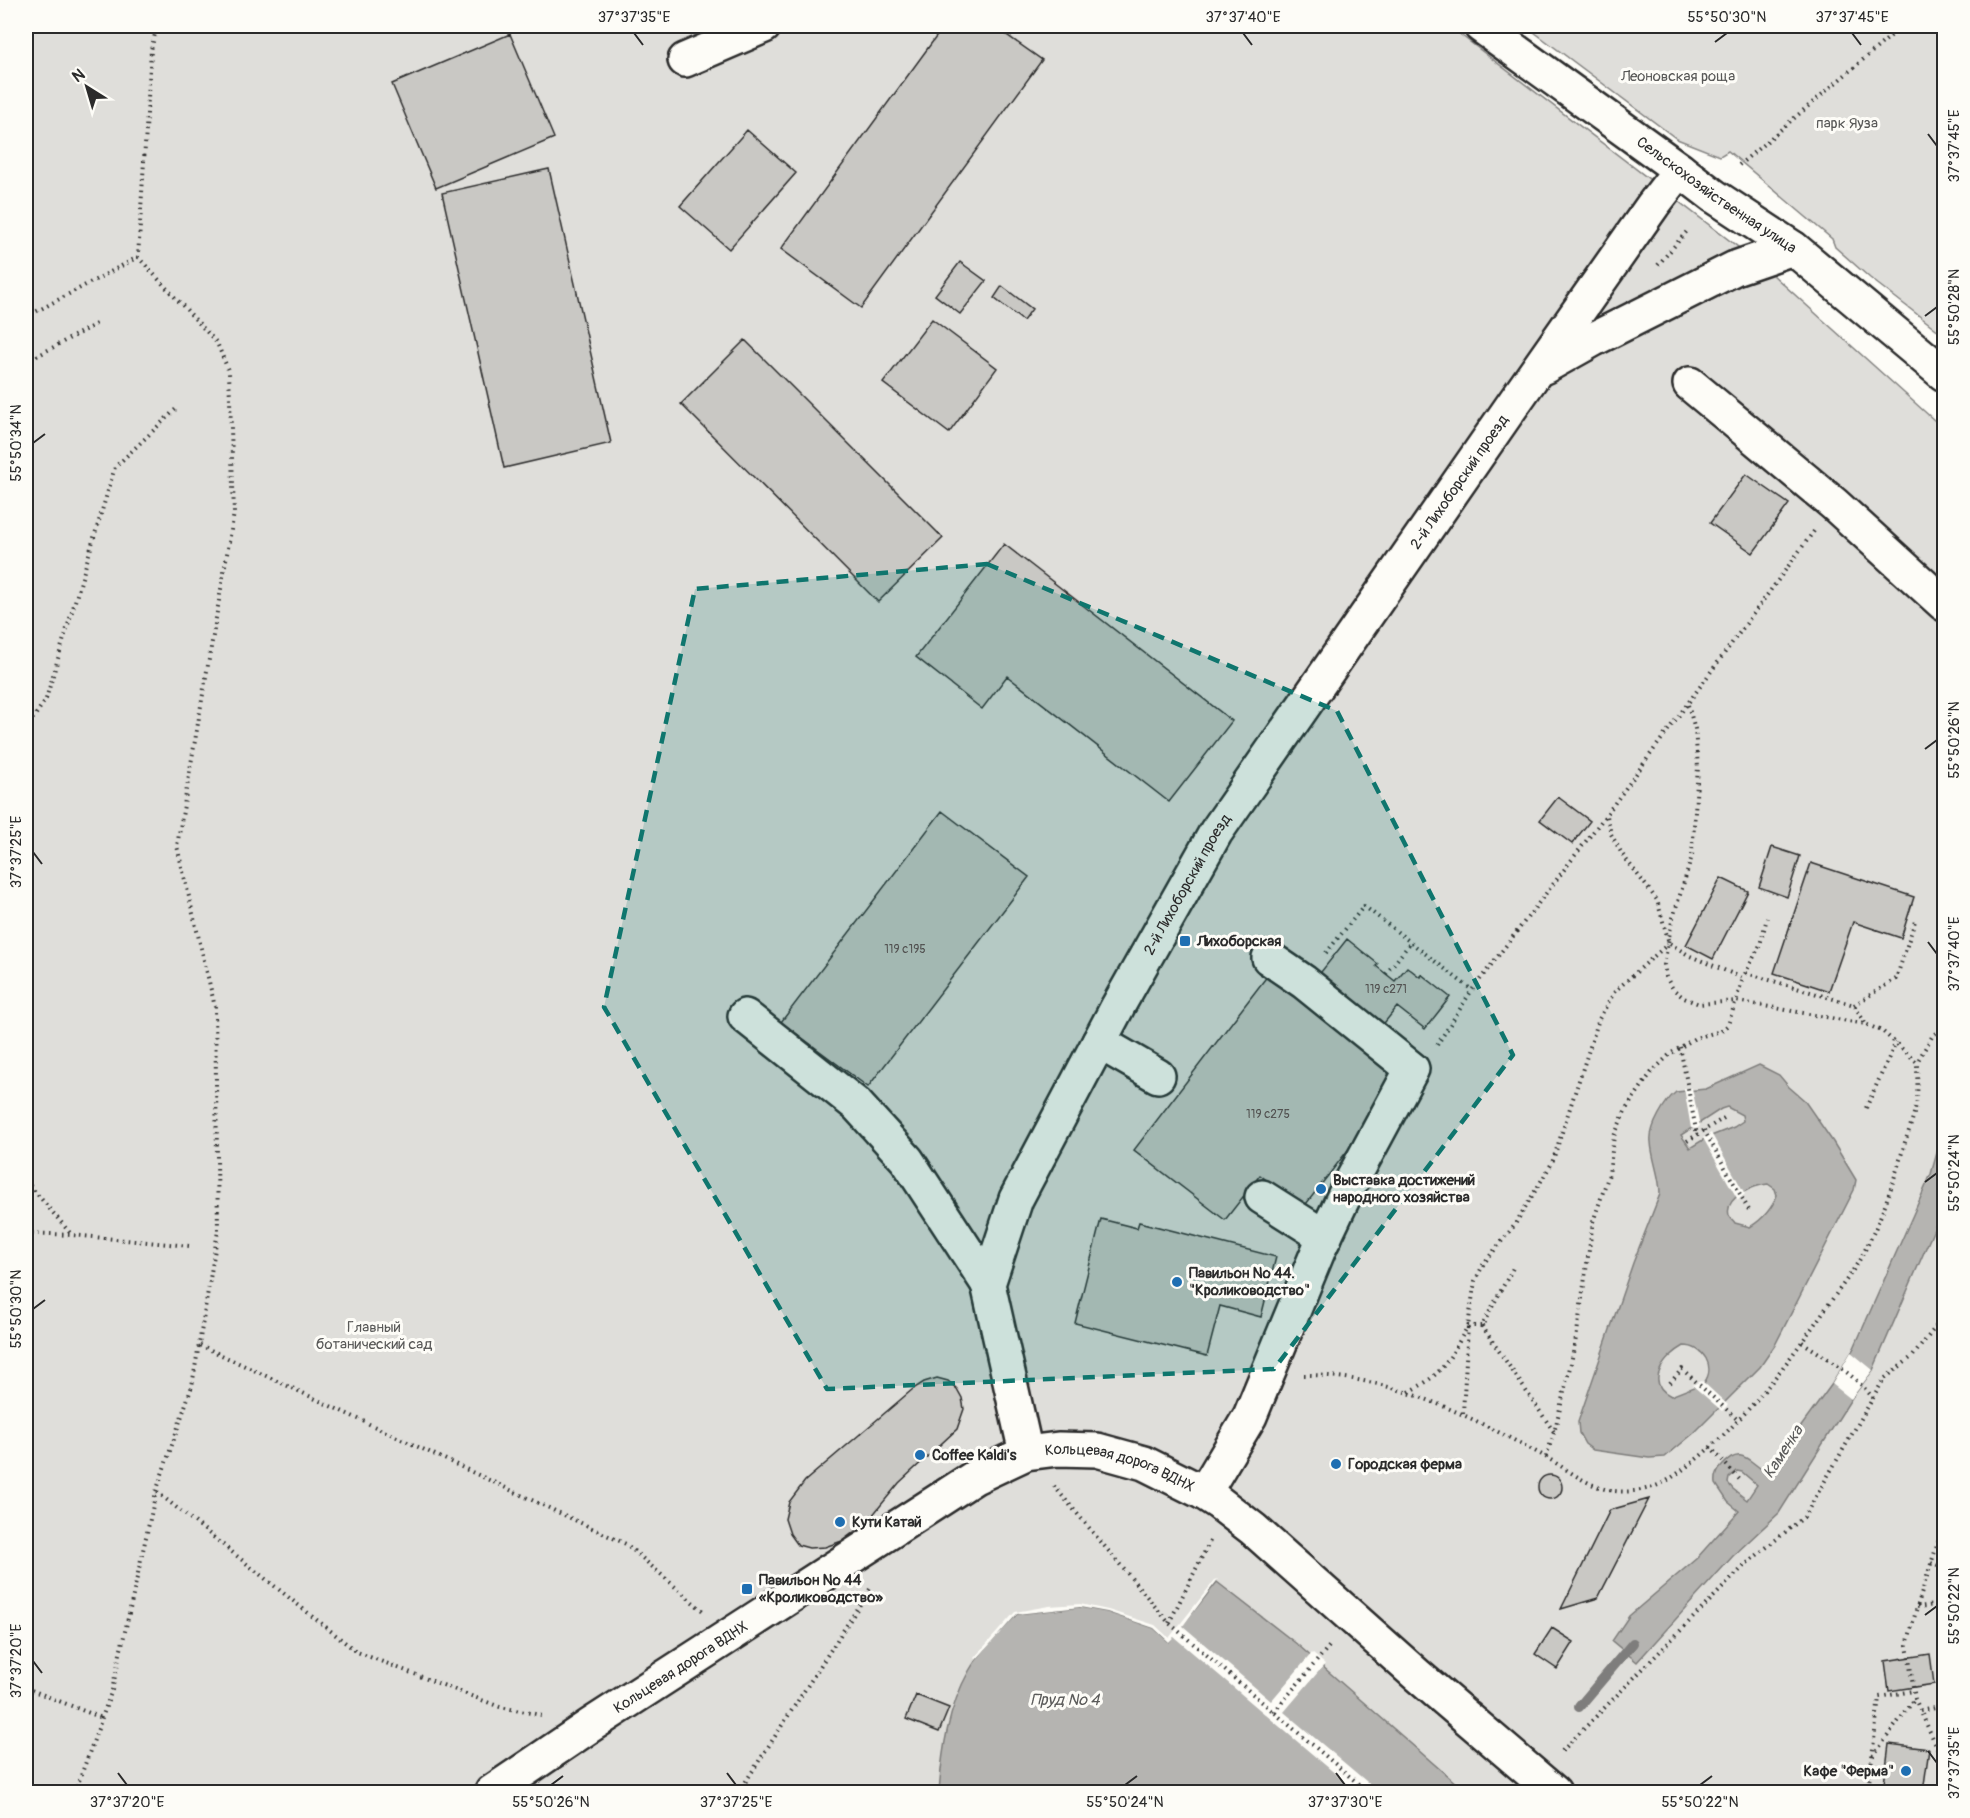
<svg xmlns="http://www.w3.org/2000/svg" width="1970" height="1818" font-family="Pangolin,sans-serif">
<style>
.green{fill:#dfdeda;stroke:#858482;stroke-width:1.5}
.water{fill:#b5b4b1;stroke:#7e7d7b;stroke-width:1.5;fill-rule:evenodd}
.pier{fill:#fdfcf7}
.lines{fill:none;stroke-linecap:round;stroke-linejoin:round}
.stream{stroke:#7e7d7b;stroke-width:10}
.building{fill:#c9c8c4;stroke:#2b2b2b;stroke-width:1.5}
.minor-casing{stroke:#2b2b2b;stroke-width:38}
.major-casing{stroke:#2b2b2b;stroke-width:38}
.path{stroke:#2b2b2b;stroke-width:4;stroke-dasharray:1.5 4.5;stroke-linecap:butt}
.minor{stroke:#fdfcf7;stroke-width:33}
.major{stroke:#fdfcf7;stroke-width:33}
.marked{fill:#0f766e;fill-opacity:0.2;stroke:#0f766e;stroke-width:4.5;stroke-dasharray:12 8;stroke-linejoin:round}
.ticks{fill:none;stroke:#2b2b2b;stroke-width:2}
.poi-dot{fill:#1f6fb2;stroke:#fdfcf7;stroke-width:2}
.labels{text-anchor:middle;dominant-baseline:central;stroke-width:6;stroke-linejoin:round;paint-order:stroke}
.number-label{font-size:12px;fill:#525251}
.park-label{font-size:15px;fill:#585857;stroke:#fdfcf7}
.street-label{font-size:15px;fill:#2b2b2b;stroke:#fdfcf7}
.poi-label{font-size:15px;font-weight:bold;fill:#2b2b2b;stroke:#fdfcf7;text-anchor:start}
.water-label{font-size:16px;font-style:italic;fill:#5b5b5a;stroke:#fdfcf7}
.neatline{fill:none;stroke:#2b2b2b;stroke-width:2}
.ticks-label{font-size:15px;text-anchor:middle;fill:#2b2b2b}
</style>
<rect width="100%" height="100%" fill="#fdfcf7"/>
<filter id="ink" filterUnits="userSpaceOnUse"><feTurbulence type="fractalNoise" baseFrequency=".0167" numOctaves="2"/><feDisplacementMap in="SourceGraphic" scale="12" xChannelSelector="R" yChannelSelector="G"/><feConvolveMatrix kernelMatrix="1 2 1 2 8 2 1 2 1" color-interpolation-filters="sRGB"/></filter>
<g filter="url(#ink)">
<path class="green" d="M26 26H1449L1763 266 1944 429V1792H26Z
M1526 26H1944V335L1870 278 1835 247 1832 239 1728 151 1720 156 1677 139Z"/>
<path class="water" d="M1759 1065 1779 1075 1789 1087 1804 1100 1833 1142 1856 1180 1854 1190 1775 1345 1760 1367 1694 1433 1665 1457 1649 1458 1593 1450 1585 1444 1579 1433 1578 1422 1633 1263 1660 1194C1660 1176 1652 1160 1651 1142 1649 1127 1665 1101 1676 1092L1706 1089ZM1727 1107 1742 1115 1743 1121 1734 1127 1706 1138 1690 1148 1681 1135 1721 1109ZM1768 1184 1775 1189 1777 1195C1772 1209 1763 1219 1750 1227L1735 1223C1733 1220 1730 1218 1729 1215 1724 1197 1755 1185 1768 1184ZM1684 1346C1704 1346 1716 1367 1704 1383L1671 1396C1643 1382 1666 1356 1684 1346Z
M1944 1128V1206L1873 1370 1851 1399 1779 1513 1733 1556 1637 1662 1612 1641 1629 1616 1697 1558 1739 1511 1728 1502 1716 1484C1715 1476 1717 1471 1722 1466 1741 1445 1748 1461 1767 1473L1832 1384 1854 1348 1931 1174ZM1737 1471 1742 1472 1757 1485 1747 1500 1733 1489 1728 1483 1729 1478Z
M1217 1582 1298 1645 1466 1792H939C942 1751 948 1708 969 1671 981 1650 1001 1632 1017 1614L1080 1607 1107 1612 1154 1628 1169 1642Z"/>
<path class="pier" d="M1684 1088H1692L1700 1126 1696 1129 1691 1128Z
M1711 1133 1745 1194 1738 1200 1703 1138Z
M1851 1352 1873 1370 1851 1399 1832 1384Z
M1702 1381 1728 1405 1722 1411 1692 1385Z
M1218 1579 1183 1626 1271 1701 1312 1653 1325 1664 1284 1712 1379 1792H1357L1174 1637 1169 1642 1154 1628 1107 1612 1080 1607 1017 1614 976 1660 974 1658 1015 1612 1049 1606 1080 1604 1108 1610 1155 1625 1169 1638 1215 1580Z"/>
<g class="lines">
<path class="stream" d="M1579 1707 1633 1643"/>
</g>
<path class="building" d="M944 26H994L1042 60 861 308 781 249Z
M510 34 554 138 436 188 392 84Z
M747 130 796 173 729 249 680 206Z
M549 169 611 443 504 468 442 193Z
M960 262 986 281 960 314 935 295Z
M1002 286 1032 309 1023 321 994 298Z
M932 319 997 368 949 433 883 383Z
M745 340 943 538 878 602 681 404Z
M1746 474 1789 504 1753 553 1710 523Z
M1004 544 1232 721 1169 802 1007 676 982 709 916 657Z
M1558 797 1590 821 1572 844 1540 820Z
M942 811 1029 877 868 1087 781 1022Z
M1772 847 1800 856 1787 897 1759 887Z
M1811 863 1914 897 1901 938 1853 922 1829 991 1774 973Z
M1721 878 1748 891 1713 959 1686 945Z
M1347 939 1378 964 1376 966 1395 981 1407 967 1420 977 1421 974 1450 997 1425 1029 1397 1007 1381 1027 1317 977Z
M1268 975 1403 1079 1303 1208 1260 1175 1225 1220 1134 1150Z
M1101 1219 1137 1228 1139 1222 1276 1257 1261 1317 1220 1306 1207 1356 1075 1323Z
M937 1378 948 1381 957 1389 962 1398 964 1409 957 1429 899 1483 867 1522 842 1541 825 1547 809 1548 798 1545 790 1534 785 1519 789 1502 805 1481 913 1389 924 1382Z
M1538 1487a12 12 0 1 1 24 0a12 12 0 1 1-24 0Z
M1649 1499 1598 1598 1561 1609 1610 1510Z
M1552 1628 1574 1642 1557 1669 1535 1654Z
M1930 1654 1934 1684 1889 1691 1885 1661Z
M916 1695 949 1708 939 1732 906 1719Z
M1889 1744 1929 1749 1923 1792H1883Z"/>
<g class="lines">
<g class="minor-casing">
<g id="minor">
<path d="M685 60 764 26"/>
<path d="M1544 367 1594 339 1735 268 1793 248"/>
<path d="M1690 384 1834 504 1944 604"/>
<path d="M745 1016 857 1105 907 1160 988 1284"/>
<path d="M1099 1042 1158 1076"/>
<path d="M1262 1197 1325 1237"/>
<path id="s1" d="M1026 1453 988 1284 1016 1199 1118 1006 1216 832 1516 400 1653 205 1680 170"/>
<path d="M1204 1493 1250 1416 1319 1249 1349 1186 1412 1069 1304 982 1269 958"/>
<path id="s2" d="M492 1792 591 1725 975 1477 1026 1453 1058 1449 1097 1450 1144 1463 1204 1493 1218 1502 1253 1529 1417 1675 1554 1792"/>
</g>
</g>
<g class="major-casing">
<g id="major">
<path id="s3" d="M1481 26 1680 170 1714 196 1793 248 1944 374"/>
</g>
</g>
<path class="path" d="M1739 165 1892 35 1907 26
M1658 265 1688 230
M26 317 138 257
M26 362 96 324
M1688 705 1695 729 1698 767 1692 856 1672 921 1664 965 1666 977 1673 989 1684 998 1699 1004 1736 1001 1865 1024 1882 1031 1917 1062 1933 1035 1944 1027
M26 729 46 699 115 467 176 409
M1326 953 1364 906 1472 990
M1746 973 1854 1005 1865 1023
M1386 974 1411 942
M1745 974 1760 945 1767 918
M1854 1005 1896 979 1916 918
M1437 1045 1472 990 1606 815 1814 531
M1680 1047 1697 1135
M1866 1108 1896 1042
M1704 1130 1750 1212
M1687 1141 1724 1118
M26 1181 71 1234
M26 1233 72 1235 190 1246
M1482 1326 1554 1432
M1802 1342C1828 1359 1854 1374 1873 1398
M200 1345 626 1544 703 1611
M1304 1375C1392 1375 1467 1415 1542 1455 1565 1467 1588 1488 1615 1491 1634 1493 1655 1489 1671 1478 1735 1435 1782 1371 1826 1308 1840 1288 1855 1270 1866 1248 1883 1215 1895 1178 1905 1142 1910 1128 1915 1113 1917 1098 1918 1086 1917 1074 1917 1062
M1670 1383 1682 1369 1739 1421
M1409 1392C1445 1373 1448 1360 1468 1326H1482L1514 1266
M1463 1413 1468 1326 1475 1281 1484 1263 1514 1226 1552 1163 1599 1019 1615 991 1668 944
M1710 1447 1740 1480
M1546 1457 1554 1433 1571 1363 1577 1333 1593 1222 1609 1174 1614 1136 1626 1109 1651 1073 1670 1054 1695 1038 1721 1031 1728 1025 1743 978 1690 956 1669 943 1657 900 1622 854 1611 834 1607 816
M1054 1486 1169 1623 1368 1792
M157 1492 357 1652 500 1707 541 1715
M1944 1524 1917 1607 1907 1645 1915 1699 1941 1756 1944 1785
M1931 1563 1944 1569
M1917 1607 1944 1604
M1169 1623 1210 1541
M26 1688 102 1718
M1920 1711 1944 1706
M1274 1712 1331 1644
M1562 1751 1746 1564 1804 1517 1884 1379 1913 1356 1944 1316
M1873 1756 1914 1700
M75 1792 112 1690 156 1492 192 1386 218 1231 215 1007 177 846 234 513 229 372 217 343 138 257 151 50 157 26
M739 1792 870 1589
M1868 1792 1879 1697 1913 1691"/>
<use href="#minor" class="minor"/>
<use href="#major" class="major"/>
</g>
</g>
<path class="marked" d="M987 564 1337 711 1513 1055 1274 1369 827 1389 604 1007 695 589Z"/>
<path class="ticks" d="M634 33 643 45M1243 33 1252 45M1852 33 1861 45M1715 42 1727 33M1928 134 1937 146M1925 316 1937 307M33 443 45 434M1925 749 1937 740M33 852 42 864M1928 942 1937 954M1925 1182 1937 1173M33 1309 45 1300M1925 1615 1937 1606M33 1661 42 1673M1928 1751 1937 1763M118 1773 127 1785M727 1773 736 1785M1336 1773 1345 1785M551 1785 563 1776M1125 1785 1137 1776M1700 1785 1712 1776"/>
<g class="poi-dot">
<rect x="1179" y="935" width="12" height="12" rx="3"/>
<circle cx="1321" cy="1189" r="6"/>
<circle cx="1177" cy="1282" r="6"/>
<circle cx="920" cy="1455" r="6"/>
<circle cx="1336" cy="1464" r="6"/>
<circle cx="840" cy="1522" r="6"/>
<rect x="741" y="1583" width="12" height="12" rx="3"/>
<circle cx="1906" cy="1771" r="6"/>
</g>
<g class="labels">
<g class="number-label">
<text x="905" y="949">119 с195</text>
<text x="1386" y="989">119 с271</text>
<text x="1268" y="1114">119 с275</text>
</g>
<g class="park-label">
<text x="1678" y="76">Леоновская роща</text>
<text x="1847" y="123">парк Яуза</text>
<text x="374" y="1327">Главный<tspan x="374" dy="17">ботанический сад</tspan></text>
</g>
<g class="street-label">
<text stroke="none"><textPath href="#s3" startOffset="290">Сельскохозяйственная улица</textPath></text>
<text stroke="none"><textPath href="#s1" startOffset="1107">2-й Лихоборский проезд</textPath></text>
<text stroke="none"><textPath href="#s1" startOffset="621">2-й Лихоборский проезд</textPath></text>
<text stroke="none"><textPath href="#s2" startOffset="730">Кольцевая дорога ВДНХ</textPath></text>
<text stroke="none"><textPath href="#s2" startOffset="226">Кольцевая дорога ВДНХ</textPath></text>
</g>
<g class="poi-label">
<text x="1197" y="941">Лихоборская</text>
<text x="1333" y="1180">Выставка достижений<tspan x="1333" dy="17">народного хозяйства</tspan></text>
<text x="1189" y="1273">Павильон № 44.<tspan x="1189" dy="17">"Кролиководство"</tspan></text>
<text x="932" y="1455">Coffee Kaldi's</text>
<text x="1348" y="1464">Городская ферма</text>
<text x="852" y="1522">Кути Катай</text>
<text x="759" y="1580">Павильон № 44<tspan x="759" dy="17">«Кролиководство»</tspan></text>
<text x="1894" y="1771" text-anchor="end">Кафе "Ферма"</text>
</g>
<g class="water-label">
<text transform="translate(1783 1452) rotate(-57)">Каменка</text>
<text x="1065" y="1700">Пруд № 4</text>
</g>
</g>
<rect width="1970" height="1818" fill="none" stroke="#fdfcf7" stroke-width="66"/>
<g transform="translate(87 87) rotate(323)" stroke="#fdfcf7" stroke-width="4.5" paint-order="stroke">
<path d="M0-4.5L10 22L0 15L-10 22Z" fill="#2b2b2b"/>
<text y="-9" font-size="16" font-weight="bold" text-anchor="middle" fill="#2b2b2b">N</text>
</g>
<rect x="33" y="33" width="1904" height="1752" class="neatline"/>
<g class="ticks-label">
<text x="634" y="22">37°37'35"E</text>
<text x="1243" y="22">37°37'40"E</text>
<text x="1727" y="22">55°50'30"N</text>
<text x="1852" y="22">37°37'45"E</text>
<text transform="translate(1954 146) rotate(-90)" y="5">37°37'45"E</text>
<text transform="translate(1954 307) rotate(-90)" y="5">55°50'28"N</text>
<text transform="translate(16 443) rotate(-90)" y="5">55°50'34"N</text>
<text transform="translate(1954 740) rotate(-90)" y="5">55°50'26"N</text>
<text transform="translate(16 852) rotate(-90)" y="5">37°37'25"E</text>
<text transform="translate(1954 954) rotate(-90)" y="5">37°37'40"E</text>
<text transform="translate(1954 1173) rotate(-90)" y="5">55°50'24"N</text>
<text transform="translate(16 1309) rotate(-90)" y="5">55°50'30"N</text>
<text transform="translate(1954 1606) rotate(-90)" y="5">55°50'22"N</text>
<text transform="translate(16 1661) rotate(-90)" y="5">37°37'20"E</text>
<text transform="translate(1954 1763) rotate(-90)" y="5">37°37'35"E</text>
<text x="127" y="1807">37°37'20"E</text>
<text x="551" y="1807">55°50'26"N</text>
<text x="736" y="1807">37°37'25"E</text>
<text x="1125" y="1807">55°50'24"N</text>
<text x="1345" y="1807">37°37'30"E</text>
<text x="1700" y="1807">55°50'22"N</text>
</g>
</svg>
